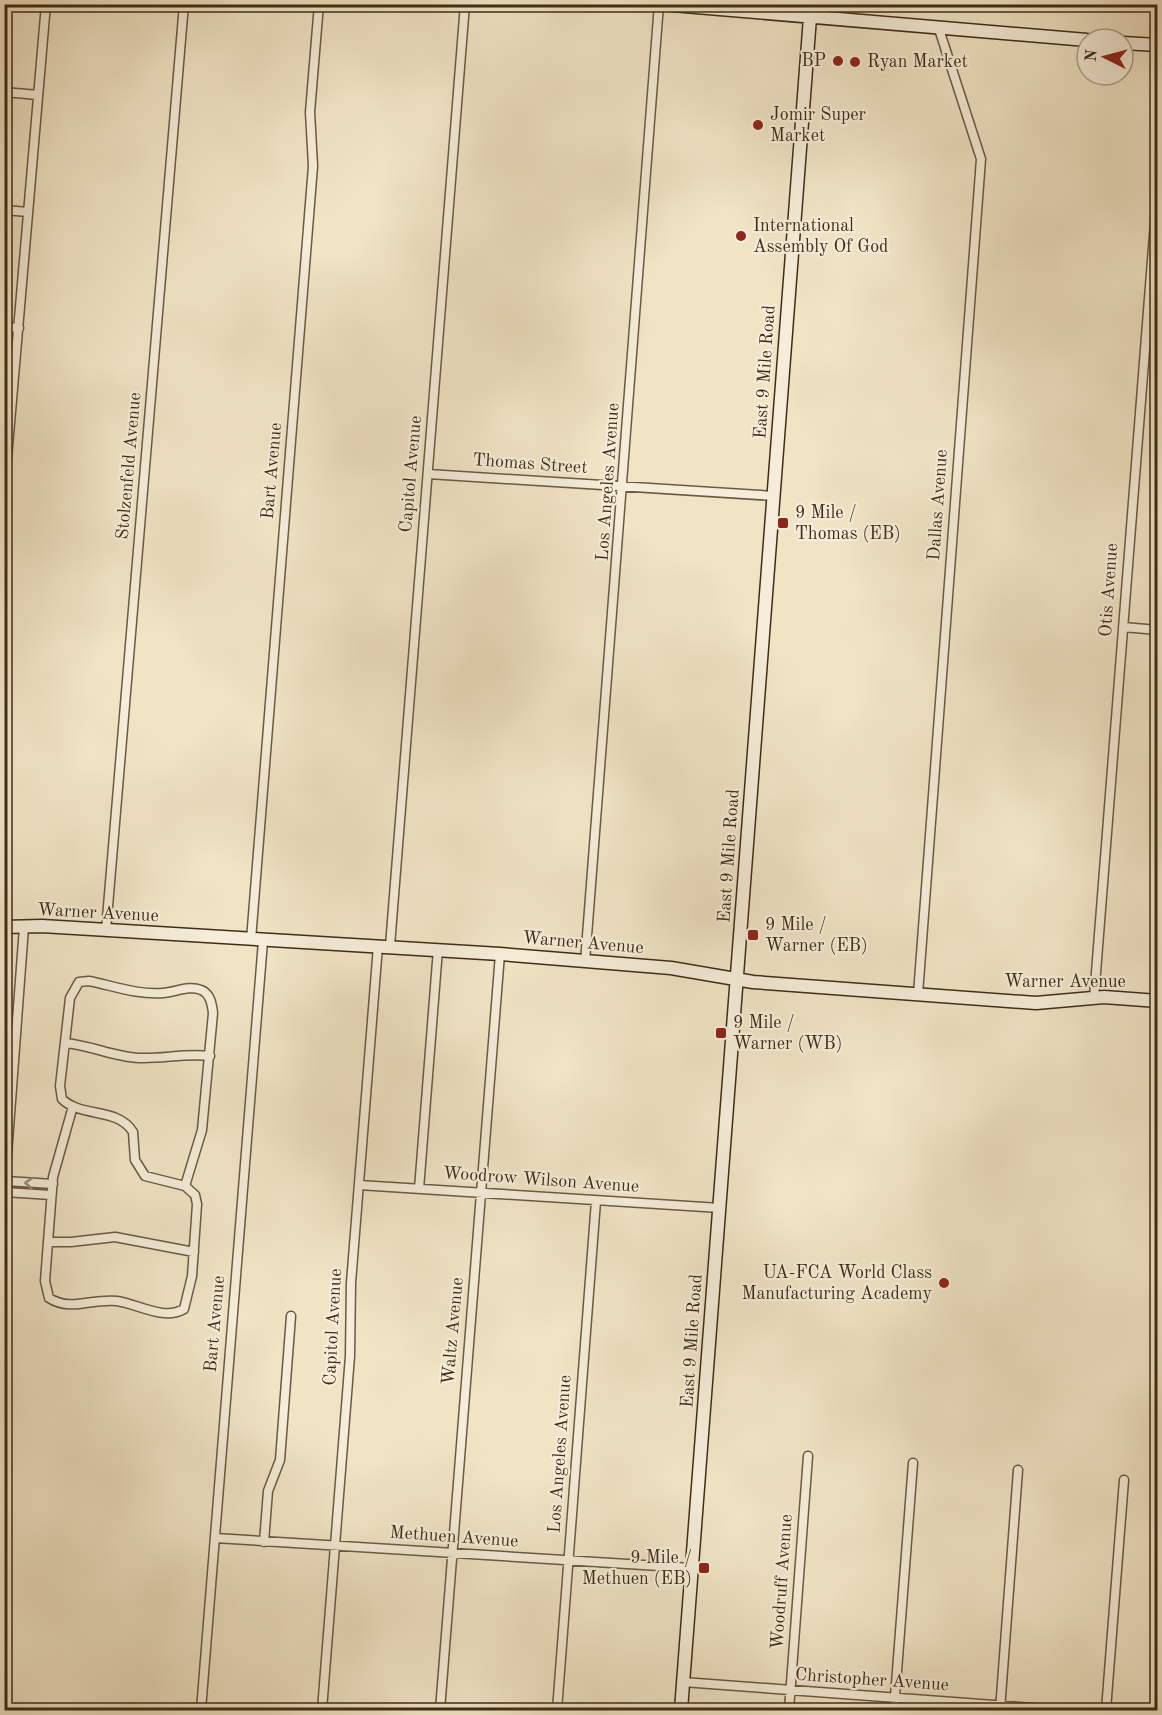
<svg xmlns="http://www.w3.org/2000/svg" width="1162" height="1715" font-family="'Old Standard TT',serif">
<style>
.lines{fill:none;stroke-linecap:round;stroke-linejoin:round}
.street-casing{stroke:#6b5a42;stroke-width:11}
.secondary-casing{stroke:#3f2c16;stroke-width:15}
.street{stroke:#f5edd9;stroke-width:8}
.secondary{stroke:#f5edd9;stroke-width:12}
.oneway{stroke:#9a8c78}
.poi-dot{fill:#8f2418;stroke:#f5edd9;stroke-width:2}
.labels{text-anchor:middle;dominant-baseline:central;stroke-width:4.5;stroke-linejoin:round;paint-order:stroke}
.poi-label{font-size:18px;fill:#3f2c16;stroke:#f5edd9;text-anchor:start}
.street-label{font-size:18px;fill:#3f2c16;stroke:#f5edd9}
</style>
<rect width="100%" height="100%" fill="#f0e4c5"/>
<filter id="stains"><feTurbulence type="fractalNoise" baseFrequency=".00333" numOctaves="4"/><feColorMatrix values="0 0 0 0 .2 0 0 0 0 .09 0 0 0 0 .02 0 0 0 .5 -.17"/></filter>
<radialGradient id="worn" r=".72"><stop offset=".6" stop-color="#630" stop-opacity="0"/><stop offset="1" stop-color="#630" stop-opacity=".3"/></radialGradient>
<g class="lines">
<g class="street-casing">
<path id="street" d="M4 92 38 95
M4 210 28 212
M4 327 19 328
M428 474 774 496
M4 493 46 4
M1123 627 1158 630
M106 930 184 4
M251 940 313 166 310 112 319 4
M390 946 465 4
M585 962 659 4
M89 981C114 986 137 995 163 993 176 992 189 985 201 990 210 993 212 1004 213 1013L202 1130 185 1186 145 1176 135 1160 133 1132C118 1107 81 1118 62 1099L60 1086 70 998 79 982Z
M918 994 981 159 938 26
M1094 998 1158 184
M4 1033 16 1034
M65 1043C90 1045 114 1057 139 1058 163 1059 185 1053 210 1056
M73 1106 53 1177 45 1281 49 1298C71 1312 92 1298 117 1301 138 1304 164 1321 184 1309L192 1276 197 1204 195 1195 185 1186
M6 1181 53 1184
M359 1185 720 1208
M419 1189 438 949
M5 1192 51 1195
M4 1195 24 927
M48 1242H71L115 1237 194 1252
M215 1538 691 1568
M264 1542 268 1491 280 1460 291 1316
M683 1682 1060 1710
M201 1710 263 941
M322 1710 350 1356 351 1283 378 946
M440 1710 500 954
M557 1710 596 1201
M789 1710 808 1456
M894 1710 913 1463
M1000 1710 1018 1470
M1106 1710 1124 1480"/>
</g>
<g class="secondary-casing">
<path id="secondary" d="M660 4 1087 40
M1123 43 1158 45
M4 927 42 926 500 954 671 968 753 982 1036 1003 1104 997 1158 1001
M681 1710 811 4"/>
</g>
<use href="#street" class="street"/>
<use href="#secondary" class="secondary"/>
</g>
<defs><path id="oneway-chevron" d="M-2-3.5L2.5 0L-2 3.5" fill="none" stroke-width="1.6" stroke-linecap="round" stroke-linejoin="round" transform="scale(1.5)"/></defs>
<use class="oneway" href="#oneway-chevron" transform="translate(29 1183) rotate(-176)"/>
<g class="poi-dot">
<circle cx="838" cy="61" r="6"/>
<circle cx="855" cy="62" r="6"/>
<circle cx="758" cy="125" r="6"/>
<circle cx="741" cy="236" r="6"/>
<rect x="777" y="517" width="12" height="12" rx="3"/>
<rect x="747" y="929" width="12" height="12" rx="3"/>
<rect x="715" y="1027" width="12" height="12" rx="3"/>
<circle cx="944" cy="1283" r="6"/>
<rect x="698" y="1562" width="12" height="12" rx="3"/>
</g>
<g class="labels">
<g class="poi-label">
<text x="826" y="61" text-anchor="end">BP</text>
<text x="867" y="62">Ryan Market</text>
<text x="770" y="115">Jomir Super<tspan x="770" dy="21">Market</tspan></text>
<text x="753" y="226">International<tspan x="753" dy="21">Assembly Of God</tspan></text>
<text x="795" y="513">9 Mile /<tspan x="795" dy="21">Thomas (EB)</tspan></text>
<text x="765" y="925">9 Mile /<tspan x="765" dy="21">Warner (EB)</tspan></text>
<text x="733" y="1023">9 Mile /<tspan x="733" dy="21">Warner (WB)</tspan></text>
<text x="932" y="1273" text-anchor="end">UA-FCA World Class<tspan x="932" dy="21">Manufacturing Academy</tspan></text>
<text x="692" y="1558" text-anchor="end">9 Mile /<tspan x="692" dy="21">Methuen (EB)</tspan></text>
</g>
<g class="street-label">
<text transform="translate(765 372) rotate(-86)">East 9 Mile Road</text>
<text transform="translate(530 464) rotate(4)">Thomas Street</text>
<text transform="translate(129 466) rotate(-85)">Stolzenfeld Avenue</text>
<text transform="translate(272 471) rotate(-85)">Bart Avenue</text>
<text transform="translate(411 474) rotate(-85)">Capitol Avenue</text>
<text transform="translate(608 482) rotate(-86)">Los Angeles Avenue</text>
<text transform="translate(938 505) rotate(-86)">Dallas Avenue</text>
<text transform="translate(1109 590) rotate(-86)">Otis Avenue</text>
<text transform="translate(729 856) rotate(-86)">East 9 Mile Road</text>
<text transform="translate(98 913) rotate(3)">Warner Avenue</text>
<text transform="translate(583 943) rotate(5)">Warner Avenue</text>
<text x="1065" y="982">Warner Avenue</text>
<text transform="translate(541 1180) rotate(4)">Woodrow Wilson Avenue</text>
<text transform="translate(215 1324) rotate(-85)">Bart Avenue</text>
<text transform="translate(333 1327) rotate(-87)">Capitol Avenue</text>
<text transform="translate(453 1331) rotate(-85)">Waltz Avenue</text>
<text transform="translate(692 1341) rotate(-86)">East 9 Mile Road</text>
<text transform="translate(560 1454) rotate(-86)">Los Angeles Avenue</text>
<text transform="translate(454 1537) rotate(4)">Methuen Avenue</text>
<text transform="translate(782 1582) rotate(-86)">Woodruff Avenue</text>
<text transform="translate(872 1680) rotate(4)">Christopher Avenue</text>
</g>
</g>
<rect width="1162" height="1715" fill="none" stroke="#f0e4c5" stroke-width="24"/>
<rect x="6" y="6" width="1150" height="1703" fill="none" stroke="#3f2c16" stroke-width="3"/>
<rect x="12" y="12" width="1138" height="1691" fill="none" stroke="#3f2c16" stroke-width="1.5"/>
<g transform="translate(1105 57) rotate(276)"><circle r="28" fill="#f5edd9" stroke="#aca08b" stroke-width="1.5"/>
<path d="M0-4.5L10 22L0 15L-10 22Z" fill="#8f2418"/>
<text y="-9" font-size="16" font-weight="bold" text-anchor="middle" fill="#3f2c16">N</text>
</g>
<rect width="100%" height="100%" filter="url(#stains)"/>
<rect width="100%" height="100%" fill="url(#worn)"/>
</svg>
